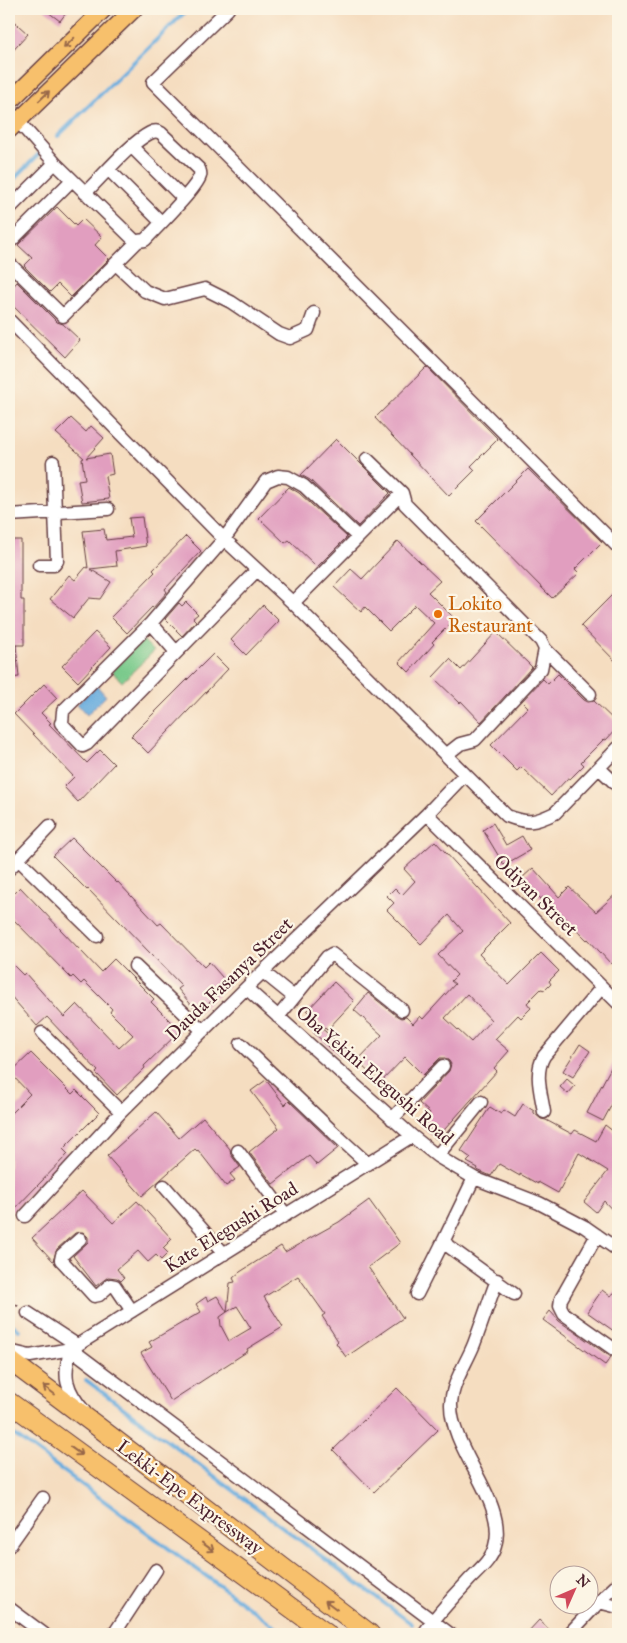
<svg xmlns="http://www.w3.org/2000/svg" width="627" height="1643" font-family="'IM FELL Great Primer',serif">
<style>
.green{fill:#78c98a;stroke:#61745a}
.water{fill:#68acde;stroke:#596684}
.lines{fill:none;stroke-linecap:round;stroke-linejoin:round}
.stream{stroke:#68acde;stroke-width:4}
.building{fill:#e19ebf;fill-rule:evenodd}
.minor-casing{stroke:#643c41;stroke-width:15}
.major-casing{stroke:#643c41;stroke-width:19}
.highway-casing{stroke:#643c41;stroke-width:21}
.path{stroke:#643c41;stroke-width:2.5;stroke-dasharray:4 4;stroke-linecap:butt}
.minor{stroke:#fff;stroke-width:12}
.major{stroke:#f7c06c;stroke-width:16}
.highway{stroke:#f7c06c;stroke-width:19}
.oneway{stroke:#986748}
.food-dot{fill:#e8710a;stroke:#fcf5e5;stroke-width:2}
.labels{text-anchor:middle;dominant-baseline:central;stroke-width:4.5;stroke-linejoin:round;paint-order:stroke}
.food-label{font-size:19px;fill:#c56008;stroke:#fcf5e5;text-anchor:start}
.street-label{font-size:19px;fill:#4a1f2b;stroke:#fcf5e5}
</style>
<rect width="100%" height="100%" fill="#fcf5e5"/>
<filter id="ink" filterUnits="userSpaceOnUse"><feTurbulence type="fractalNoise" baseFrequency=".02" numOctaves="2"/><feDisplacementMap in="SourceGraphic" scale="10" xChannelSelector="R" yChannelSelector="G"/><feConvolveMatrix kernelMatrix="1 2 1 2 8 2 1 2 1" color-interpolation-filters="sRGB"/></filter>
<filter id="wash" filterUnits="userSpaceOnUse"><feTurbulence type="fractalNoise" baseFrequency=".0096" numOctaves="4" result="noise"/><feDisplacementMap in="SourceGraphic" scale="20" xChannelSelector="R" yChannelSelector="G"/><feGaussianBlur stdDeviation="1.12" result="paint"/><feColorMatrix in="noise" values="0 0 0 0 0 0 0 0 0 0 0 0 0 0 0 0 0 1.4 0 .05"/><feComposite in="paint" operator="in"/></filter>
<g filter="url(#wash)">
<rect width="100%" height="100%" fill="#f5ddc0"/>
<path class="green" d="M138 635 154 651 122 682 107 666Z"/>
<path class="water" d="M96 685 106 696 87 715 77 704Z"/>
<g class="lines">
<path class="stream" d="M58 136 188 9
M9 184 39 154
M9 1322 19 1330
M86 1380 412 1624
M9 1431 285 1634"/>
</g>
<g id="blocks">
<path class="building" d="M44 9H69L60 21Z
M9 17 28 34 9 55Z
M57 207 76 226 83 219 102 237 95 245 109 259 71 297 58 284 50 292 24 266 32 258 18 245Z
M17 282 57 322 63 324 80 340 65 357 9 302V291Z
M427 367 498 439 471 466 475 470 449 496 375 418Z
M71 418 86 432 91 426 104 438 86 458 110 454 113 474 105 476 109 499 82 502 78 480 85 479 82 459 84 458 56 433Z
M336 439 390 493 358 526 310 480 301 475Z
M528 469 602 542 575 569 579 573 552 598 476 521Z
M289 487 299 493 347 537 317 567 289 540 285 543 259 518Z
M142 517 146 546 115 551 117 566 90 569 111 582 100 599 89 598 73 618 50 599 69 575 75 580 86 567 88 568 83 531 104 529 106 540 132 537 129 518Z
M186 536 201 551 165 589 167 592 153 608 152 607 127 633 111 617 155 572 153 570Z
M9 540H21V600H24V645H9Z
M398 541 440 581 428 592 455 619 432 642 434 644 409 672 399 662 434 623 415 605 389 631 365 607 361 612 334 587 351 569 362 579Z
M618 589V664L581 626Z
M186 602 198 614 193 618 196 621 182 636 165 619 179 603 182 606Z
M263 605 279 621 246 655 231 640Z
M95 632 111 647 78 682 62 666Z
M496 632 532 667 481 722 461 701 460 703 433 677 450 659 461 670Z
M16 645 19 677 9 678V646Z
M213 654 228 669 148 753 131 736Z
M558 674 584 700 588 702 594 701 618 724V727L606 740 604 739 581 762 584 765 570 779 568 778 551 796 521 767 517 771 491 745 528 707 522 701 543 679 548 684Z
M44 684 57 698 41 713 51 723 49 724 87 763 100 750 114 764 78 802 64 787 74 777 14 714Z
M493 823 506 845 522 836 530 850 504 865 483 830Z
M72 838 117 883 118 882 158 925 161 923 204 967 209 962 229 985 198 1013 178 989 182 986 88 889 87 890 53 856Z
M435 841 510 923 479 954 509 985 541 953 559 971 549 981 551 984 545 990 541 989 527 1003 531 1008 521 1018 518 1015 495 1039 509 1051 494 1068 497 1071 436 1139 420 1125 430 1113 419 1103 449 1071 451 1064 449 1061 445 1058H440L423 1075 405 1057 380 1083 357 1061 382 1035 354 1010 368 993 397 1016 401 1018 406 1017 413 1024 420 1016 423 1019 455 984 451 981 457 975 438 955 463 931 449 915 421 944 387 910 394 903 387 896 395 888 402 895 415 881 404 869ZM467 994 491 1020 471 1042 445 1018Z
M533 868 559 897 569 887 596 912 618 892V958L611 964 588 939 587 940 543 897 541 899 522 878Z
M20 887 101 972 114 959 154 999 151 1002 180 1031 144 1066 145 1068 117 1095 96 1073 98 1071 47 1017 37 1026 9 994V961L23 975 25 973 64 1017 77 1004 119 1048 133 1035 110 1012 112 1009 84 981 81 984 73 976 71 978 9 915V898Z
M334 982 354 1001 327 1030 307 1011Z
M319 1026 349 1052 342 1059 313 1032Z
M580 1044 590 1051 573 1077 563 1071Z
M31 1053 72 1094 76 1090 99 1113 63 1149 68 1154 9 1215V1115L30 1094 10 1073Z
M618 1054V1093L603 1121 587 1113Z
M567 1079 575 1086 568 1094 560 1087Z
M266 1080 285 1105 289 1101 338 1148 317 1165 309 1156 273 1184 249 1152 279 1128 251 1091Z
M523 1104 534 1111V1113L541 1119 546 1120 572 1134 575 1130 596 1141 605 1125 618 1135V1216L604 1201 596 1212 584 1202 608 1171 579 1153 558 1193 538 1182V1184L520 1174V1176L499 1164 491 1176 477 1170 478 1168 467 1162 471 1158 461 1151 490 1107 501 1114 504 1110 515 1117Z
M156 1112 179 1138 203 1117 230 1149 231 1155 240 1167 230 1174 235 1180 226 1186 198 1150 197 1151 195 1149 142 1196 107 1156Z
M82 1191 113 1223 137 1201 172 1239 163 1248 168 1253 161 1260 156 1255 148 1262 138 1251 117 1269 124 1278 121 1281 117 1278 108 1277 96 1286 73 1256 88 1242V1237L83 1232 75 1233 57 1249 53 1261 32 1238Z
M369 1200 400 1243 368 1267 403 1318 346 1357 336 1343 338 1341 322 1316 325 1314 298 1276 264 1297 283 1327 247 1349 248 1351 171 1401 141 1353 152 1347 149 1342 201 1312 196 1304 206 1297 208 1301 217 1296 227 1312 220 1317 221 1326 229 1341 251 1328 237 1306 227 1312 230 1283 235 1282 233 1278 240 1272 281 1246 285 1252 339 1222Z
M602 1290 610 1296 618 1290V1334L587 1312Z
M550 1311 559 1321 611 1357 605 1365 543 1320Z
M397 1388 438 1430 374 1492 333 1450Z
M539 1620 554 1634H526Z"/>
</g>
</g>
<g filter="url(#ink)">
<use href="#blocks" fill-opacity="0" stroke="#643c41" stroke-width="1"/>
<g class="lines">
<g class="minor-casing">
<path id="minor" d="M228 9 153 82 618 547
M9 111 55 163 134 240 138 241 145 240C156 228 196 189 200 176 201 173 200 172 199 169L161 133C158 131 154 131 150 133 130 143 102 177 85 193
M132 147 183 198
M109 170 161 222
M9 209 55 163
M9 243 72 180
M9 263 63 316 138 241
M116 264 145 291 165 299 205 289 231 302 279 334 290 338 308 330 314 313
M9 320 224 539 293 603 507 816C528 824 534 823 555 813L618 748
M367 459 402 493 405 504 541 641 545 649 590 694
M9 515 108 509
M39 565H54L57 561 53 462
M257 570 87 744 83 746 61 723H62L63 711 151 623 224 539 266 481 278 476 288 477 304 486 358 537
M293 603 402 493
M151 623 176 652
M446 755 460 744 475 740 541 669 545 649
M599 768 618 786
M427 814 618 1003
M18 859 97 936
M9 869 50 826
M135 966 203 1031
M263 972 294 997
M246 988 412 1136 437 1156 474 1178 539 1203 585 1227 618 1250
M278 1017 327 957 332 954 402 1010
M42 1033 121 1112
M241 1044 333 1132 368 1164
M544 1112C541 1093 534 1073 544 1056L602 987
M392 1119 443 1066
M238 1151 286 1215
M437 1156 481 1102
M474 1178 444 1240 448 1246 514 1294
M164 1186 224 1254
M25 1216 121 1112 246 988 427 814 465 774
M597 1235 561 1299 560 1306 564 1314 618 1352
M80 1239 62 1255 61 1260 64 1263 94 1296 99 1295 110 1285 115 1286 132 1311
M417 1294 444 1240
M28 1313 77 1345
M71 1349 450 1634
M71 1349C62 1376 66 1390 84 1411
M9 1351 30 1356 71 1349 412 1136
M9 1546 43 1498
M599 1602 618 1584
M9 1608 44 1634
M114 1634 156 1570
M424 1634C436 1614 454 1597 470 1579 479 1570 492 1559 495 1546 508 1502 450 1450 451 1404 452 1383 466 1364 474 1344 482 1323 489 1301 497 1280
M569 1634 599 1602 618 1607"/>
</g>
<g class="major-casing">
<path id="major" d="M9 102 104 9
M9 130 134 9"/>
</g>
<g class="highway-casing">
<path id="highway" d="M9 1360 97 1426 370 1634
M9 1402 327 1634"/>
</g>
<path class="path" d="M9 1300 18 1306"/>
<use href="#minor" class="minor"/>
<use href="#major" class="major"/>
<use href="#highway" class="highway"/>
</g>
<defs><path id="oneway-shaft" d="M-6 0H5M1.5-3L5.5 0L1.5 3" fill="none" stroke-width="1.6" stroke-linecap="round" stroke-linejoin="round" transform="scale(1.25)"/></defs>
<g class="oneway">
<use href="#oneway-shaft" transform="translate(69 43) rotate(135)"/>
<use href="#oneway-shaft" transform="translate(44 96) rotate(-44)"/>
<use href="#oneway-shaft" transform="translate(49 1390) rotate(-143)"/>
<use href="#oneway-shaft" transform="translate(76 1451) rotate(36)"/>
<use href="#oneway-shaft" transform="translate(208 1547) rotate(36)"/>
<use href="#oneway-shaft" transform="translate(331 1605) rotate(-143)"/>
</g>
</g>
<circle class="food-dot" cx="438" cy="614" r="5"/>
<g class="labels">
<g class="food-label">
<text x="448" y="603">Lokito<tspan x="448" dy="22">Restaurant</tspan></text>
</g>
<g class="street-label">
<text transform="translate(536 895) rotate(44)">Odiyan Street</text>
<text transform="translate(229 979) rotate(-44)">Dauda Fasanya Street</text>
<text transform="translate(375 1075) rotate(41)">Oba Yekini Elegushi Road</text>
<text transform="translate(231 1227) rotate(-32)">Kate Elegushi Road</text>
<text transform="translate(190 1497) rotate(37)">Lekki-Epe Expressway</text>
</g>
</g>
<rect width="627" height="1643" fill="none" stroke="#fcf5e5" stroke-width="30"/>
<g transform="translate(574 1590) rotate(45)"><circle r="24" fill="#fcf5e5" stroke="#b59f9b"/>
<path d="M0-4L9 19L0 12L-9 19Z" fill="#d1495b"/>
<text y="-8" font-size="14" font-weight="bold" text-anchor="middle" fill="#4a1f2b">N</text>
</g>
</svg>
